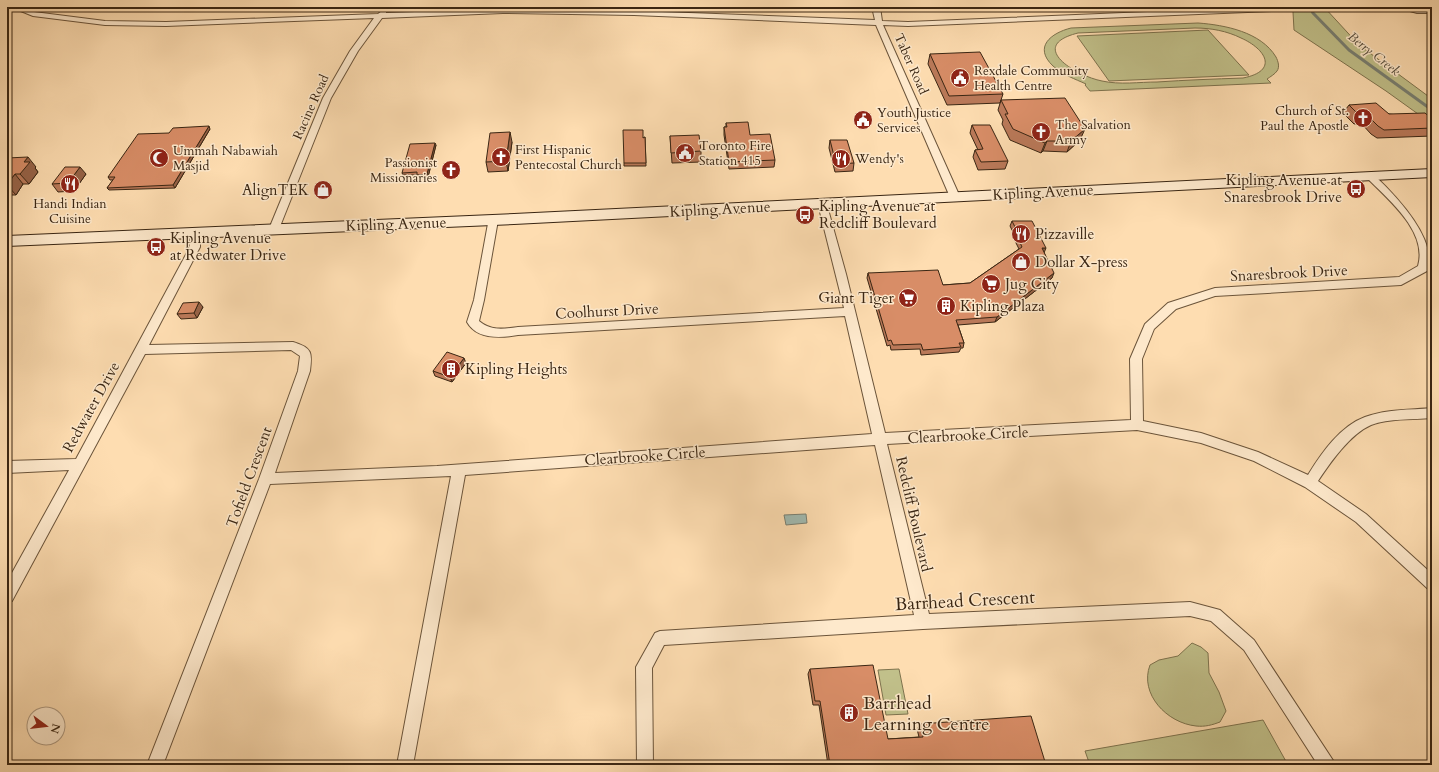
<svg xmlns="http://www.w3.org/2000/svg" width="1439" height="772" font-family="Cardo,serif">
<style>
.green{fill:#c1c08a;stroke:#7e734e;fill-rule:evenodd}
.water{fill:#a1bbb2;stroke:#787f72}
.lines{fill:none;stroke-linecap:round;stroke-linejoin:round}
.stream{stroke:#787f72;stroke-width:3}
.street-casing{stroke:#6b543a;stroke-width:2}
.secondary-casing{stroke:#3a2613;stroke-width:2}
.street{fill:#fee9cc;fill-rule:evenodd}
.secondary{fill:#fee9cc;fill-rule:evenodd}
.wall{fill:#ba7959;stroke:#3a2613}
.shaded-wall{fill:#976348;stroke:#3a2613}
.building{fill:#d88d67;stroke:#3a2613}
.labels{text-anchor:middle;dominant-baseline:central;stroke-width:3;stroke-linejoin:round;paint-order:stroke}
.far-water-label{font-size:13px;font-style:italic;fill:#544b3b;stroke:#fee9cc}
.far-street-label{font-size:13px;fill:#3a2613;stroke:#fee9cc}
.far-poi-label{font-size:13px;fill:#3a2613;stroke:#fee9cc;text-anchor:start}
.poi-label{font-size:15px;fill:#3a2613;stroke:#fee9cc;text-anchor:start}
.street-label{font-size:15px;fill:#3a2613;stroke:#fee9cc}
.near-street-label{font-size:18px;fill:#3a2613;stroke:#fee9cc}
.near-poi-label{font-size:18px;fill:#3a2613;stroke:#fee9cc;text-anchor:start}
</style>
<rect width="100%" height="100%" fill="#feddb1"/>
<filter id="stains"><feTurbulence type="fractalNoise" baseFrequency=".005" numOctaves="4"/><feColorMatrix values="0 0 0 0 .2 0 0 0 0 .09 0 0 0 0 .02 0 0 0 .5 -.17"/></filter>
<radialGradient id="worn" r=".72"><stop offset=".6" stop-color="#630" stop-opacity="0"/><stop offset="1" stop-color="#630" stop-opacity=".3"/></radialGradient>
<path class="green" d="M1290 7H1324L1359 45 1432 99V124L1386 91 1294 30 1293 12Z
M1198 23C1225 25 1261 32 1276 57 1278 61 1280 67 1277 71 1275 74 1270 77 1267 79L1271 83 1090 91 1085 85 1086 84C1075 79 1063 75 1053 66 1033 47 1051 33 1071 28ZM1195 28C1211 28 1227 31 1241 38 1266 49 1279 71 1243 78 1214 79 1186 80 1157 82 1139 82 1120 85 1102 81 1076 76 1026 46 1078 33Z
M1208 30 1249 75 1109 81 1077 36Z
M1192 643 1201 647 1208 653 1209 673 1219 692 1226 711 1220 722C1212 725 1205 727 1196 726 1167 723 1139 694 1150 665L1159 660 1178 656Z
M899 669 908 714 886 715 878 670Z
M1263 720 1288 765H1090L1085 751Z"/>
<path class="water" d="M806 514 807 523 786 525 784 515Z"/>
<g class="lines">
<path class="stream" d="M1310 7 1313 13 1349 50 1432 110"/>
<g class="street-casing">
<path id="street" d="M11 7H22L34 12 105 21 166 22 378 14 383 10H386V13L503 9 634 11 875 20 872 7H880L882 21 908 22 1267 7H1274L1277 9 1273 11 908 26 883 25 960 197 955 200 950 197 876 25 634 15 503 13 382 18 358 51 331 98 279 229 274 232 269 229 323 98 350 51 374 18 166 26 105 25 33 16Z
M1396 7 1432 9V13H1417Z
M1370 173 1373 174C1394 194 1439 239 1427 271L1401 285 1215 296 1176 309 1154 329 1142 359 1143 421 1201 433 1258 452 1308 475C1321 454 1340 426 1365 417 1386 409 1410 410 1432 408V418C1413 420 1389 418 1371 425 1350 434 1330 463 1318 481L1366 514 1432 574V590L1427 588 1356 522 1305 487 1254 461 1201 443 1137 430 887 444 929 614 1190 602 1220 610 1254 640 1336 765H1318L1244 650 1211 621 1190 616 923 629 664 645 652 668 653 765H637L636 667 655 633 660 631 914 615 875 445 465 475 413 765H397L451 476 270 484 163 765H147L259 479 298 371 300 356 291 350 145 354 12 601 7 603V582L69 470 7 473V461L76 459 190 247V232L191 230 195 229 200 232V247L149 345 293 342C313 348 312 353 310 371L275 473 437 466 872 434 845 316 518 335C501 338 477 340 467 322L474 300 489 218 493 217 498 220 484 300 479 321C491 331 503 329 518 327L844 308 818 204 820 202H826L846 274 885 433 1131 420 1130 359 1145 324 1168 303 1215 288 1399 277 1418 266C1428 232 1389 200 1367 178L1365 176Z"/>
</g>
<g class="secondary-casing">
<path id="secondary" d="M1432 169V177L514 224 7 246V236L514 214Z"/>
</g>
<use href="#street" class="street"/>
<use href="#secondary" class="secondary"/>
</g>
<path class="wall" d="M930 54 1003 94 1000 103 947 105 928 64Z
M1001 100 1080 140 1067 152 1043 151 1041 153 1010 140 1002 124 1003 120 998 110Z
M1349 105 1389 114 1432 119V136L1377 138 1371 134 1361 123 1354 124 1343 113Z
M726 123 750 135 775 160 774 167 729 169 724 135V127H726Z
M972 125 1008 161 1005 169 978 170 973 157 975 150H978L970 133Z
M210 129 175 188 109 190 107 188 113 180H110L108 177Z
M670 136 701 151V162L672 163Z
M645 137 646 166H624V163L643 138Z
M830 140 854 163 853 171 835 172 829 148Z
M512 142 508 171 488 172 486 162Z
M436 145 428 177 418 178 417 175H403L402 173Z
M7 158 36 167 35 168 38 172 29 184H23L16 195H7Z
M86 174 74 191 58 192 52 184Z
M1012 221 1044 252 1052 278 995 322 958 325 964 343 963 348H961L959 352 921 355 920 349 891 350 890 345 887 346 867 278 868 273 943 285 970 283 1019 249 1016 243 1017 240 1010 226Z
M203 307 197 318 181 319 177 314Z
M466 363 452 382 435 376 433 371Z
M810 669 888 739 919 737 917 729 920 724 1046 765H828L819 705H813L808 674Z"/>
<path class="shaded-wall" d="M94 7H99L95 9Z
M209 126 210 129 175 188 173 185Z
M1085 129 1080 140 1067 152 1071 141Z
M510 132 512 142 508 171 506 161Z
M1047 141 1043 151 1041 153 1045 143Z
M435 143 436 145 428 177 427 174Z
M28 157 36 167 35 168 38 172 29 184 20 174 24 162Z
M80 167 86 174 74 191 68 183Z
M15 174 23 184 16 195 7 185Z
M1042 248H1046L1044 253Z
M1054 273 1052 278 995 322 997 317Z
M199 302 203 307 197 318 194 313Z
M464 358 466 363 452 382 450 377Z"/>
<path class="building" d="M980 52 1003 94 949 96 930 54Z
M1065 98 1085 129 1071 141H1047L1045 143 1013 129 1005 114H1008L1001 100Z
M1376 103 1389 114 1425 113 1432 119V128L1384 130 1378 126 1367 115 1360 116 1349 105Z
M748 122 750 135 770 134 775 160 729 162 724 127H727L726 123Z
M972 125H990L1008 161 981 162 975 150 983 149Z
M209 126 173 185 107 188 115 177H108L138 134 169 133 173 128Z
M623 130H643V138L645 137 646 163H624Z
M510 132 506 161 486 162 490 133Z
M699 135 701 151 671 153 670 136Z
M830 140H847L854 163 836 164Z
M435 143 427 174 417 175V172L402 173 410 144Z
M28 157 24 162H30L20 174H15L7 184V158Z
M65 167H80L68 183 52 184Z
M1012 221H1032L1046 248H1042L1054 273 997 317 956 320 964 343H959L961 347 923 350 921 344 893 345 891 340 888 341 868 273 938 270 943 285 970 283 1022 247 1018 238 1020 237Z
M199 302 194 313 177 314 183 303Z
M447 352 464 358 450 377 433 371Z
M873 665 888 739 923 737 920 724 1031 716 1046 765H830L820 701H815L810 669Z"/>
<defs>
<g id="civic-disc" transform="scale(1)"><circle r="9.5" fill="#8f2418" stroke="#fee9cc"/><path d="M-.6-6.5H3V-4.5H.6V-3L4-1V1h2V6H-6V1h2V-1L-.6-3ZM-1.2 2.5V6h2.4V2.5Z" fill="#fff"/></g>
<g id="church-disc" transform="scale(1)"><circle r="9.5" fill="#8f2418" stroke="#fee9cc"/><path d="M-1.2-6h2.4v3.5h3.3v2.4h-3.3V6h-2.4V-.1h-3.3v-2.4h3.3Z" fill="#fff"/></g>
<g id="mosque-disc" transform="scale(1)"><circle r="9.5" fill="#8f2418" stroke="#fee9cc"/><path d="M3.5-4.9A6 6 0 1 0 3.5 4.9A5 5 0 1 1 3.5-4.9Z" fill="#fff"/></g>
<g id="restaurant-disc" transform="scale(1)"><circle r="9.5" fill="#8f2418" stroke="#fee9cc"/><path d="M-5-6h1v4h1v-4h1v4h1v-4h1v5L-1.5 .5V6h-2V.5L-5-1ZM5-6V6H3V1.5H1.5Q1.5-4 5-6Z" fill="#fff"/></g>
<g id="bus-disc" transform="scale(1)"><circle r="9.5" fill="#8f2418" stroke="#fee9cc"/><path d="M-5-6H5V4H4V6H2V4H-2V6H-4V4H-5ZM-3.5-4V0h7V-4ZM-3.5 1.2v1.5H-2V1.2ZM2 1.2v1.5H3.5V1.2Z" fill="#fff"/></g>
<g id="shop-disc" transform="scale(1)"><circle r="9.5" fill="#8f2418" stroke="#fee9cc"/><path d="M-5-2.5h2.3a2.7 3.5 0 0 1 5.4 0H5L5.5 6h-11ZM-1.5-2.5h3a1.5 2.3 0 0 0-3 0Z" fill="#fff"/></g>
<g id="supermarket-disc" transform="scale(1)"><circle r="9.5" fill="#8f2418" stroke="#fee9cc"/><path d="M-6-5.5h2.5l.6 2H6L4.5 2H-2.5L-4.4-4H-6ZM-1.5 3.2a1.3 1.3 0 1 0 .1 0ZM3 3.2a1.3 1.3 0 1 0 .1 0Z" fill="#fff"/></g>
<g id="building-disc" transform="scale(1)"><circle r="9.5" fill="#8f2418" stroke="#fee9cc"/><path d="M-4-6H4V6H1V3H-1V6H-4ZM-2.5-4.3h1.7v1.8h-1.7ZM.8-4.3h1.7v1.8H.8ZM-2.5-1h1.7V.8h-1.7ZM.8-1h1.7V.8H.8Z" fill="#fff"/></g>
</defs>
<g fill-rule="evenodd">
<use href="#civic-disc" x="960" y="78"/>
<use href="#church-disc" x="1363" y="118"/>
<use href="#civic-disc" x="863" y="120"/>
<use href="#church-disc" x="1041" y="132"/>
<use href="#civic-disc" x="685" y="153"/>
<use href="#church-disc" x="501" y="157"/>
<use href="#mosque-disc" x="159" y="158"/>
<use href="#restaurant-disc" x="841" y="159"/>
<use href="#church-disc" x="451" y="170"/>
<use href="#restaurant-disc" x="70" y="184"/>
<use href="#bus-disc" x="1356" y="189"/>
<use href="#shop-disc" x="323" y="190"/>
<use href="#bus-disc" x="805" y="215"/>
<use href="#restaurant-disc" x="1021" y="234"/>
<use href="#bus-disc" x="156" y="247"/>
<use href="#shop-disc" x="1021" y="262"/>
<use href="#supermarket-disc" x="991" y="284"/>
<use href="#supermarket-disc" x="908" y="298"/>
<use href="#building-disc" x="946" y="306"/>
<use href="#building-disc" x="451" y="369"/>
<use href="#building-disc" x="849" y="713"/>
</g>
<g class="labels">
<g class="far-water-label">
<text transform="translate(1374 54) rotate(38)">Berry Creek</text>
</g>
<g class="far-street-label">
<text transform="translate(911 64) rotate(66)">Taber Road</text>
<text transform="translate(311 107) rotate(-66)">Racine Road</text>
</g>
<g class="far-poi-label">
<text x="974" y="71">Rexdale Community<tspan x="974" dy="15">Health Centre</tspan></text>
<text x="1349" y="111" text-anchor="end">Church of St.<tspan x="1349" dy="15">Paul the Apostle</tspan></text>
<text x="877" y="113">Youth Justice<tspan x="877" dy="15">Services</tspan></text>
<text x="1055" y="125">The Salvation<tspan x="1055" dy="15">Army</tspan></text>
<text x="699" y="146">Toronto Fire<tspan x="699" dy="15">Station 415</tspan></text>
<text x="515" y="150">First Hispanic<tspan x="515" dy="15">Pentecostal Church</tspan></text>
<text x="173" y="151">Ummah Nabawiah<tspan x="173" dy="15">Masjid</tspan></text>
<text x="855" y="159">Wendy's</text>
<text x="437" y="163" text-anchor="end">Passionist<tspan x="437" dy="15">Missionaries</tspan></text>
<text x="70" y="204" text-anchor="middle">Handi Indian<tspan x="70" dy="15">Cuisine</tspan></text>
</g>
<g class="poi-label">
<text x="1342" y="180" text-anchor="end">Kipling Avenue at<tspan x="1342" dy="17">Snaresbrook Drive</tspan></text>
<text x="309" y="190" text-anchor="end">AlignTEK</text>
<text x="819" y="206">Kipling Avenue at<tspan x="819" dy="17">Redcliff Boulevard</tspan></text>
<text x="1035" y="234">Pizzaville</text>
<text x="170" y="238">Kipling Avenue<tspan x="170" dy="17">at Redwater Drive</tspan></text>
<text x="1035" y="262">Dollar X-press</text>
<text x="1005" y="284">Jug City</text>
<text x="894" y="298" text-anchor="end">Giant Tiger</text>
<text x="960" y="306">Kipling Plaza</text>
<text x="465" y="369">Kipling Heights</text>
</g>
<g class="street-label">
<text transform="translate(1043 192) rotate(-3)">Kipling Avenue</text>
<text transform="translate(720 209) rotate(-3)">Kipling Avenue</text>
<text transform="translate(396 224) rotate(-2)">Kipling Avenue</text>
<text transform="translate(1289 273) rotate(-3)">Snaresbrook Drive</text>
<text transform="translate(607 311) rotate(-3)">Coolhurst Drive</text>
<text transform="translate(91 407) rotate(-61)">Redwater Drive</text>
<text transform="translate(968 435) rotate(-3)">Clearbrooke Circle</text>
<text transform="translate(645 456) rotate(-4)">Clearbrooke Circle</text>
<text transform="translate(249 477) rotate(-70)">Tofield Crescent</text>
<text transform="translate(914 514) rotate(77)">Redcliff Boulevard</text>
</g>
<g class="near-street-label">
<text transform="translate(965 601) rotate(-3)">Barrhead Crescent</text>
</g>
<g class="near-poi-label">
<text x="863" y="703">Barrhead<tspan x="863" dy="21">Learning Centre</tspan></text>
</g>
</g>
<rect width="1439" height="772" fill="none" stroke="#feddb1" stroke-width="24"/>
<rect x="8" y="8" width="1423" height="756" fill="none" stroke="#3a2613" stroke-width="2"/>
<rect x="12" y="12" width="1415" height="748" fill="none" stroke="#3a2613"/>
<g transform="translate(46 726) rotate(105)"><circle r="19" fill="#fee9cc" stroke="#b09b82"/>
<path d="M0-3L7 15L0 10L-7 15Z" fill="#8f2418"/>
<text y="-6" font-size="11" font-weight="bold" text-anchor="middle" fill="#3a2613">N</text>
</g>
<rect width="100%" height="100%" filter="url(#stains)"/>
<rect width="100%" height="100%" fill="url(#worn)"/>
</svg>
